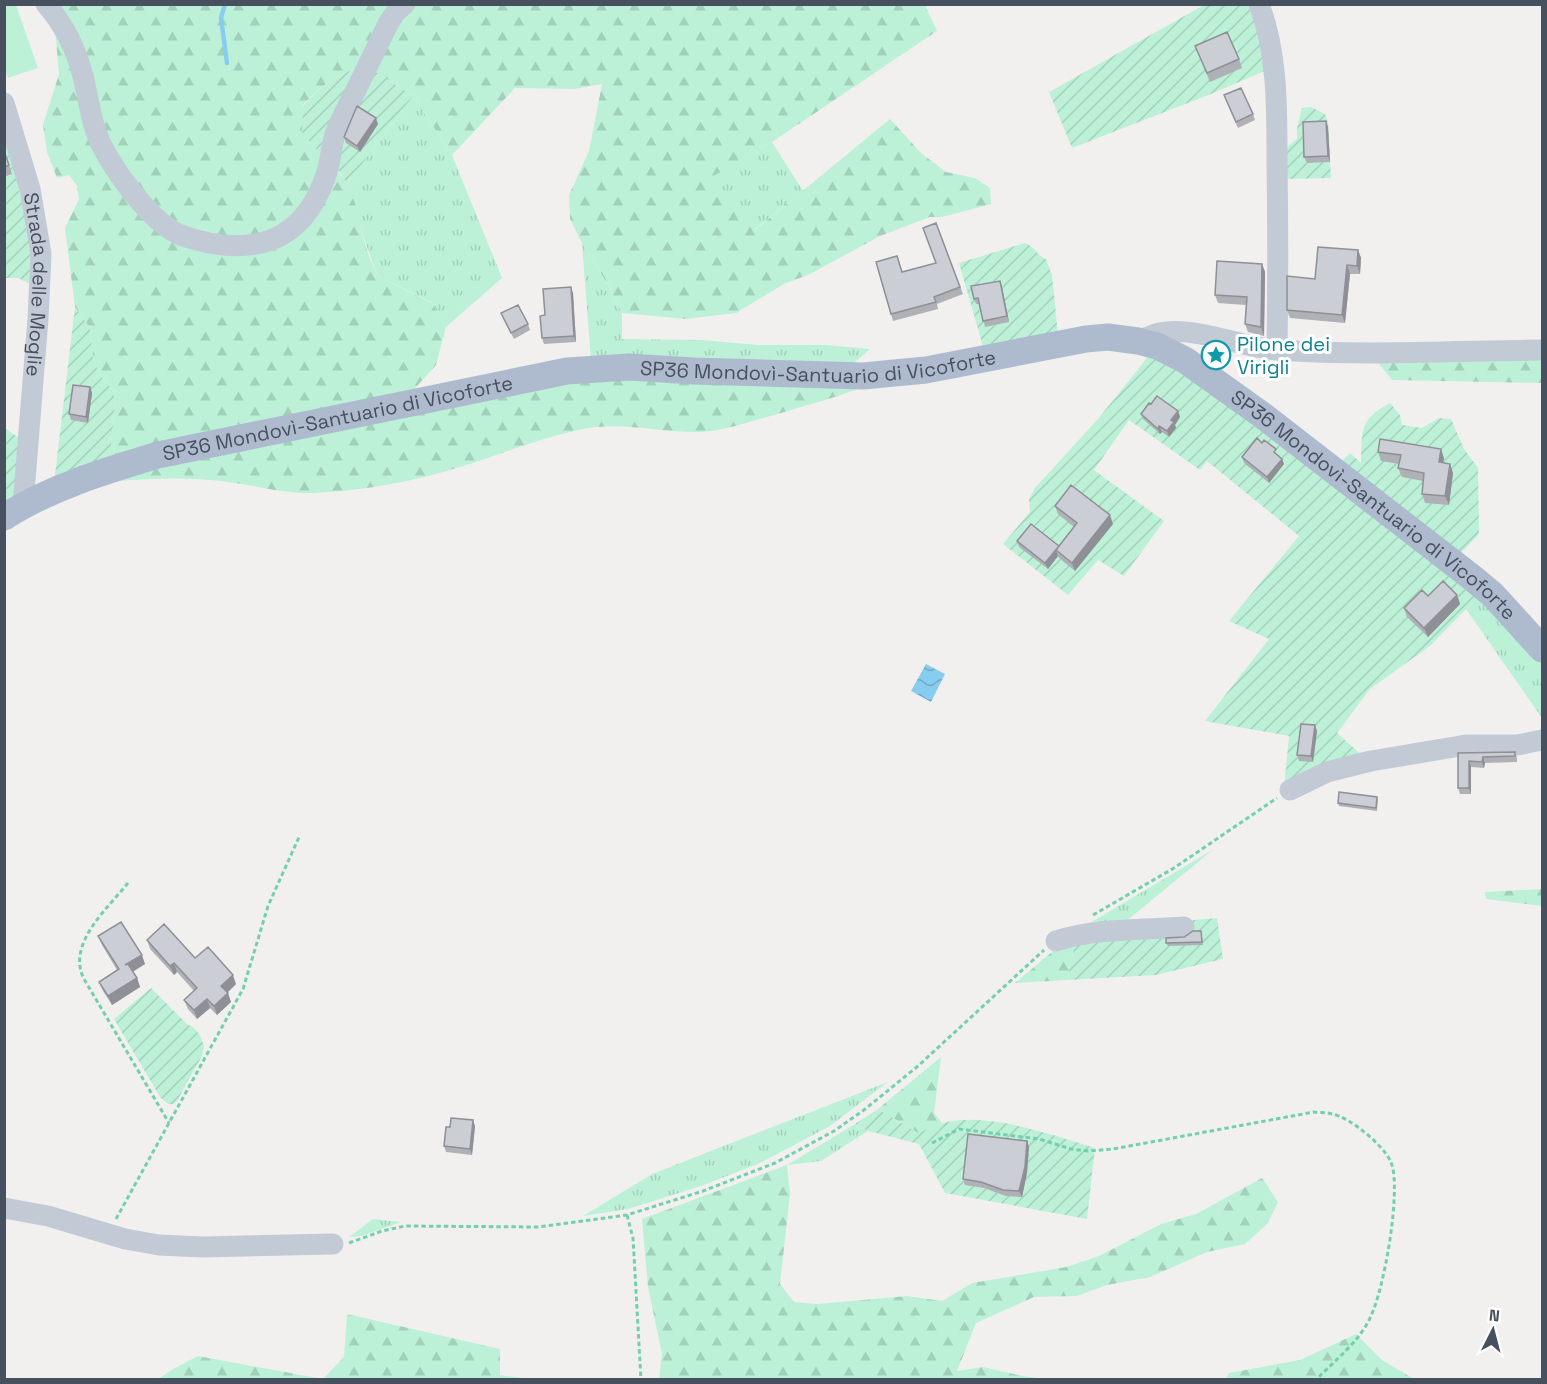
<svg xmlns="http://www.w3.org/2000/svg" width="1547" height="1384" font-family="'Space Grotesk',sans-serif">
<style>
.grass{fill:url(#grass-tufts)}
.forest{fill:url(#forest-firs)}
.park{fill:#bcf1d7}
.garden{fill:url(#garden-furrows)}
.water{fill:url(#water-waves)}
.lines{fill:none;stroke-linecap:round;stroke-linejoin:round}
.stream{stroke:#88cdef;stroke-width:4.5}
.path{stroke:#73d0ae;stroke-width:3;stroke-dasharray:4.5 3;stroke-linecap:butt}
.minor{stroke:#c2cad5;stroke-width:21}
.major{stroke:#aebbcf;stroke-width:27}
.wall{fill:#afb1b7}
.shaded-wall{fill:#8e9095}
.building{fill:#cbced5;stroke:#8e9095;stroke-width:1.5}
.labels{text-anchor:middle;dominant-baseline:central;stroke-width:6;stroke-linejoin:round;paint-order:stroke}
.street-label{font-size:20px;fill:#47505e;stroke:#fff}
.culture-label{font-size:20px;fill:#0d838f;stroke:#fff;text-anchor:start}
</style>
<defs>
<pattern id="grass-tufts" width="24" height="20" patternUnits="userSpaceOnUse" patternTransform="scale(1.5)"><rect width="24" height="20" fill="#bcf1d7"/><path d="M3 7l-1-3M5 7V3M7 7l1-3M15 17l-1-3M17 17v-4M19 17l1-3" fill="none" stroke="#a3d0bb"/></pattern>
<pattern id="forest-firs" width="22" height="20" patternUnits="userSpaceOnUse" patternTransform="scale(1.5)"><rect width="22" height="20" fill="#bcf1d7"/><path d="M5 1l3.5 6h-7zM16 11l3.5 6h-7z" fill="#a3d0bb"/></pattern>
<pattern id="garden-furrows" width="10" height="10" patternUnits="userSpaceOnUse" patternTransform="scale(1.5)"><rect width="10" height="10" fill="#bcf1d7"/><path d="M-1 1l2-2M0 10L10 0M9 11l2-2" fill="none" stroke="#a3d0bb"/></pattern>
<pattern id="water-waves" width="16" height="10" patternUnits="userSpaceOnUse" patternTransform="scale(1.5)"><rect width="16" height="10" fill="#88cdef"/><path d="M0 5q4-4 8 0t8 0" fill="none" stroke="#71a9c5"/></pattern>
</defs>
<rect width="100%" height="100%" fill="#f2f0ef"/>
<path class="grass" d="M413 96 452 155 502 278 446 327 431 302 378 276C365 246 358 215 347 184Z
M772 142 803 191 754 230 709 178Z
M582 243 610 288 622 313V339L702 340 758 345H826L870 349 848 368 591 361Z
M1479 596 1520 637 1542 664V718L1466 609Z
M1214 849 1119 927 1078 930Z
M888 1082 830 1126 760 1163 701 1186 628 1209 583 1216 652 1174Z
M855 1124 868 1131 821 1161 787 1165Z
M373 1219 401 1222 361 1236 349 1237Z"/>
<path class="forest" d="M56 4 398 5 364 66C337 74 322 85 303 105L326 160 321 179 278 236H187L117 166Z
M413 5H925L937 31 772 142 710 178 755 230 890 119 921 153 946 172 975 178 990 188 991 204 942 217H930L880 236 810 274 784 284 736 313 686 319 622 313 610 288 582 243 570 219 569 195 589 151 602 84 574 89 515 88 452 155 413 96 370 68Z
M54 16 87 108 169 231 277 241 332 165C357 187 358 221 367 250 370 259 374 268 378 276L432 303 446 327 436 365 410 394 118 455 111 445 115 405 114 395 112 389 103 380 93 359 90 328 75 307 65 228 79 199 77 186 69 175 57 178 47 152 43 125 59 74Z
M1542 357V383L1392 380 1375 359Z
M573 377 858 389C828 400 797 408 767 417 745 423 723 431 701 432 662 433 621 421 583 429 531 440 483 462 432 475 394 485 354 491 315 493 287 494 262 487 235 483 195 477 157 478 118 481L134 470Z
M1542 889V906L1486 899 1485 892Z
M1078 930 1067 980 1015 983Z
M941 1057 934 1113 942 1123 918 1133 878 1109Z
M787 1165 790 1194 780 1284 794 1302 818 1304 907 1296 942 1301 972 1283 1066 1267 1099 1256 1161 1224 1196 1214 1262 1178 1278 1202 1268 1223 1245 1244 1207 1252 1150 1277 1107 1285 1077 1296 1034 1297 976 1323 957 1371 983 1367 1022 1376 1049 1379H659L662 1354 648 1287 642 1219Z
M347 1314 500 1349V1375L529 1379H158L173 1369 198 1356 323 1379 344 1357Z
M1356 1334 1382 1360 1414 1379H1226L1229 1373 1300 1360Z"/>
<path class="park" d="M4 5H16L38 68 8 78 4 68Z"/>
<path class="garden" d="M1204 5H1252L1267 70 1211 94 1072 148 1049 92Z
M364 66 326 160 302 132 303 106C322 85 337 74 364 66Z
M370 68 413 96 347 184 340 172 332 165Z
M1311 107 1325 114 1328 121 1331 178 1283 179 1282 151 1297 139V128L1302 108Z
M4 121 34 256 30 284 18 278H5Z
M1025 243C1035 247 1037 255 1046 259L1052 275 1058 335 984 350 959 263Z
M75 307 90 328 93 359 103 380 112 389 114 395 115 405 111 445 118 455 54 483Z
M1151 353 1169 360 1479 596 1430 646 1370 689 1337 733 1364 757 1284 787 1289 736 1205 721 1269 639 1229 621 1299 536 1207 461 1200 470 1129 420 1094 470 1164 521 1124 576 1098 560 1068 595 1003 544 1030 512 1029 500 1034 489 1098 419Z
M1390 403 1400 415 1402 425 1422 428 1439 418 1451 419 1464 449 1478 468 1479 534 1459 555 1340 463 1350 453 1361 463C1362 432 1359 419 1390 403Z
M5 428 23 441 19 498 5 508Z
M1217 918 1223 959 1156 975 1067 980 1078 930Z
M151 988 187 1024 194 1028 200 1035 204 1046 202 1056 177 1101 173 1104H168L160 1097 114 1019Z
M878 1109 918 1133C926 1130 933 1126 940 1124 984 1110 1053 1135 1095 1148L1087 1219 945 1193 919 1144 868 1131 855 1124Z"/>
<path class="water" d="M926 664 945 674 931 702 911 691Z"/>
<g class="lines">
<path class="stream" d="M225 4 221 18 227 63"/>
<path class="path" d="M128 883C108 908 66 944 84 979L169 1123
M1093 915 1174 868 1277 798
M932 1143 959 1129 1039 1139 1071 1149 1088 1151 1113 1149 1314 1112C1320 1113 1327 1112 1332 1114 1350 1117 1384 1146 1391 1162 1402 1189 1384 1291 1370 1318 1359 1342 1335 1360 1316 1380
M627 1215 633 1238 641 1380
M116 1219 243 989 268 906 300 835
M349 1243 382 1231 405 1226 538 1227 627 1215 703 1191 775 1163 834 1131 864 1110 918 1066 1044 950"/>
<g class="minor">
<path d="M46 4C65 26 76 49 83 76 89 100 91 124 102 146 116 173 145 213 171 230 182 237 196 240 209 243 269 254 308 231 327 172 331 159 331 145 336 132 340 120 347 108 353 96 365 71 377 47 389 22L396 12 405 4"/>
<path d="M1259 4C1278 54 1277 110 1277 163 1278 225 1278 287 1277 350"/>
<path id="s1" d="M4 103 30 189 41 254 38 319 23 505"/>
<path d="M1138 341C1145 338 1152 335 1159 333 1198 326 1238 347 1277 350 1365 356 1454 351 1542 350"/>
<path d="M1290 790 1327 772 1371 761 1466 745H1517L1542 740"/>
<path d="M1056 941C1096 928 1142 930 1184 927"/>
<path d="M4 1208 48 1216 125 1239 159 1245 203 1247 333 1244"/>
</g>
<path class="major" id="s2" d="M4 517C51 487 105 471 158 455L567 371 629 367 694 371 863 376 926 370 1086 339 1108 337 1138 341 1157 346 1185 360 1262 415 1470 576 1493 595 1542 649"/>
</g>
<path class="wall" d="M1195 46 1239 59 1242 68 1210 82Z
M1226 101 1253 114 1255 120 1238 128Z
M1326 121 1328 127 1330 162 1307 163 1304 157Z
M378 124 360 152 346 143 344 137Z
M4 149 12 174 4 177Z
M936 223 963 294 937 304 938 309 893 321 891 314 897 256 902 272 936 263Z
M1358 250 1361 258 1360 274H1350L1345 323 1290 318 1287 310 1315 279Z
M1262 264 1265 272 1264 336 1248 332 1245 324 1246 305 1218 303 1215 295Z
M1000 281 1002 287 1009 322 985 327 980 304H976L974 299Z
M573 293 576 342 544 344 542 338Z
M501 313 528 324 530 330 514 339Z
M90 387 92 393 88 423 71 420 69 414Z
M1151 404 1178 411 1180 417 1175 425 1176 428 1169 437 1162 432 1160 434 1143 419 1141 414Z
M1378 452 1444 458 1443 463 1450 464 1453 473 1449 505 1425 503 1422 494 1423 481 1402 477 1398 468 1399 464 1381 461Z
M1278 455 1282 459 1284 464 1269 483 1244 463 1242 457Z
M1055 506 1113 524 1075 571 1059 558 1058 556 1048 569 1019 547 1017 541 1059 546 1074 527 1058 514Z
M1457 595 1460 604 1428 637 1407 617 1404 608 1428 596Z
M1315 725 1317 731 1313 762 1299 761 1297 755Z
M1515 752 1517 758V762L1485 763 1484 768 1471 767V794H1460L1458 788V753Z
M1377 797 1378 800 1377 811 1339 806 1338 803Z
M1201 931 1203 945 1168 946 1166 943Z
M98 936 145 964 133 972 137 978 140 987 112 1005 103 991 99 982 117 970 102 945Z
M147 940 195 958 236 984 227 992 231 1002 217 1015 210 1008 197 1019 188 1009 184 1000 194 991 177 972 174 975 150 949Z
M475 1126 472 1155 446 1152 444 1146 450 1127Z
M1027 1141 1029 1147 1027 1173 1022 1197 1006 1196 984 1188 965 1185 963 1179Z"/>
<path class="shaded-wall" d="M376 118 378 124 360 152 357 146Z
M1326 121 1328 127 1330 162 1328 156Z
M1358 250 1361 258 1360 274 1357 266Z
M1262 264 1265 272 1264 336 1261 327Z
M1347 265 1350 274 1345 323 1342 315Z
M1000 281 1002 287 1009 322 1007 316Z
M571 287 573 293 576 342 574 336Z
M90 387 92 393 88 423 86 417Z
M1178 411 1180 417 1175 425 1176 428 1169 437 1167 431 1171 420Z
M1159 426 1162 432 1160 434 1158 429Z
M1441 449 1444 458 1442 471 1439 462Z
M1282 459 1284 464 1269 483 1267 477Z
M1450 464 1453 473 1449 505 1445 496Z
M1110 515 1113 524 1075 571 1072 563Z
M1056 550 1058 556 1048 569 1045 563Z
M1457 595 1460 604 1428 637 1424 628Z
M1315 725 1317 731 1313 762 1311 756Z
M1483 757 1485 763 1484 768 1482 762Z
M1469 761 1471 767V794L1469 788Z
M142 955 145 964 128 974 125 965Z
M174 963 177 972 174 975 170 966Z
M233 975 236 984 225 995 221 986Z
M137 978 140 987 112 1005 108 996Z
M228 993 231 1002 217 1015 214 1006Z
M207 999 210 1008 197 1019 194 1010Z
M473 1120 475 1126 472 1155 470 1149Z
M1027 1141 1029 1147 1027 1173 1022 1197 1019 1191Z"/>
<path class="building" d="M1227 32 1239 59 1207 73 1195 46Z
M1241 88 1253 114 1236 122 1224 95Z
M357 106 376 118 357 146 344 137Z
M1326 121 1328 156 1304 157 1303 122Z
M4 151 9 165 4 167Z
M936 223 960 287 934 297 936 302 891 314 876 262 897 256 902 272 936 263 923 228Z
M1318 247 1358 250 1357 266 1347 265 1342 315 1287 310V276L1315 279Z
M1217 261 1262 264 1261 327 1245 324 1247 297 1215 295Z
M1000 281 1007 316 983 321 978 298 974 299 971 286Z
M571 287 574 336 542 338 540 316 545 315 543 289Z
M518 305 528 324 511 333 501 313Z
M73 385 90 387 86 417 69 414Z
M1157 396 1178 411 1171 420 1174 422 1167 431 1159 426 1158 429 1141 414 1149 403 1151 404Z
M1257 438 1262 443 1264 440 1276 449 1274 452 1282 459 1267 477 1242 457Z
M1380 439 1441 449 1439 462 1450 464 1445 496 1422 494 1424 473 1398 468 1401 455 1378 452Z
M1071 485 1110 515 1072 563 1056 550 1077 523 1055 506Z
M1031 524 1059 546 1045 563 1017 541Z
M1443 581 1457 595 1424 628 1404 608 1422 590 1428 596Z
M1301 724 1315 725 1311 756 1297 755Z
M1515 752V756L1483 757 1482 762 1469 761V788H1458V753Z
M1339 792 1377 797 1376 808 1338 803Z
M121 922 142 955 125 965 128 964 137 978 108 996 99 982 119 969 98 936Z
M164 924 195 958 208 947 233 975 221 986 228 993 214 1006 207 999 194 1010 184 1000 197 988 174 963 170 966 147 940Z
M1193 931H1201L1202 942 1166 943V938L1184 937Z
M451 1118 473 1120 470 1149 444 1146 446 1127H450Z
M968 1134 1027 1141 1025 1167 1019 1191 1003 1190 981 1182 963 1179Z"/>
<defs>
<g id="sight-ring" transform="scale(1.5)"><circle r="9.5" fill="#fff" stroke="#0f9aa8" stroke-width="1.5"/><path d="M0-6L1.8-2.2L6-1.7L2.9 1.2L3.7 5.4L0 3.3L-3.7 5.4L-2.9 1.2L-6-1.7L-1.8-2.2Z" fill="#0f9aa8"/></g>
</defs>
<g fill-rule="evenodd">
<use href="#sight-ring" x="1216" y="355"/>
</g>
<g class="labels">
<g class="street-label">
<text stroke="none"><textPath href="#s1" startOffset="186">Strada delle Moglie</textPath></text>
<text stroke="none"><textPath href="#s2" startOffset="836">SP36 Mondovì-Santuario di Vicoforte</textPath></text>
<text stroke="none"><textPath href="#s2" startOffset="350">SP36 Mondovì-Santuario di Vicoforte</textPath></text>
<text stroke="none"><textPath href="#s2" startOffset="1448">SP36 Mondovì-Santuario di Vicoforte</textPath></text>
</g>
<g class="culture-label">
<text x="1237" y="344">Pilone dei<tspan x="1237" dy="23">Virigli</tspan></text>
</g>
</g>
<rect width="1547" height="1384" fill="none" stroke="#47505e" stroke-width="12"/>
<g transform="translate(1493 1330) rotate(6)" stroke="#ffffff" stroke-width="4.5" paint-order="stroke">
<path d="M0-4.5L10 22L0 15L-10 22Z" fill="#47505e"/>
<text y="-9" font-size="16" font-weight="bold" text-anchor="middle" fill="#47505e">N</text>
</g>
</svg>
